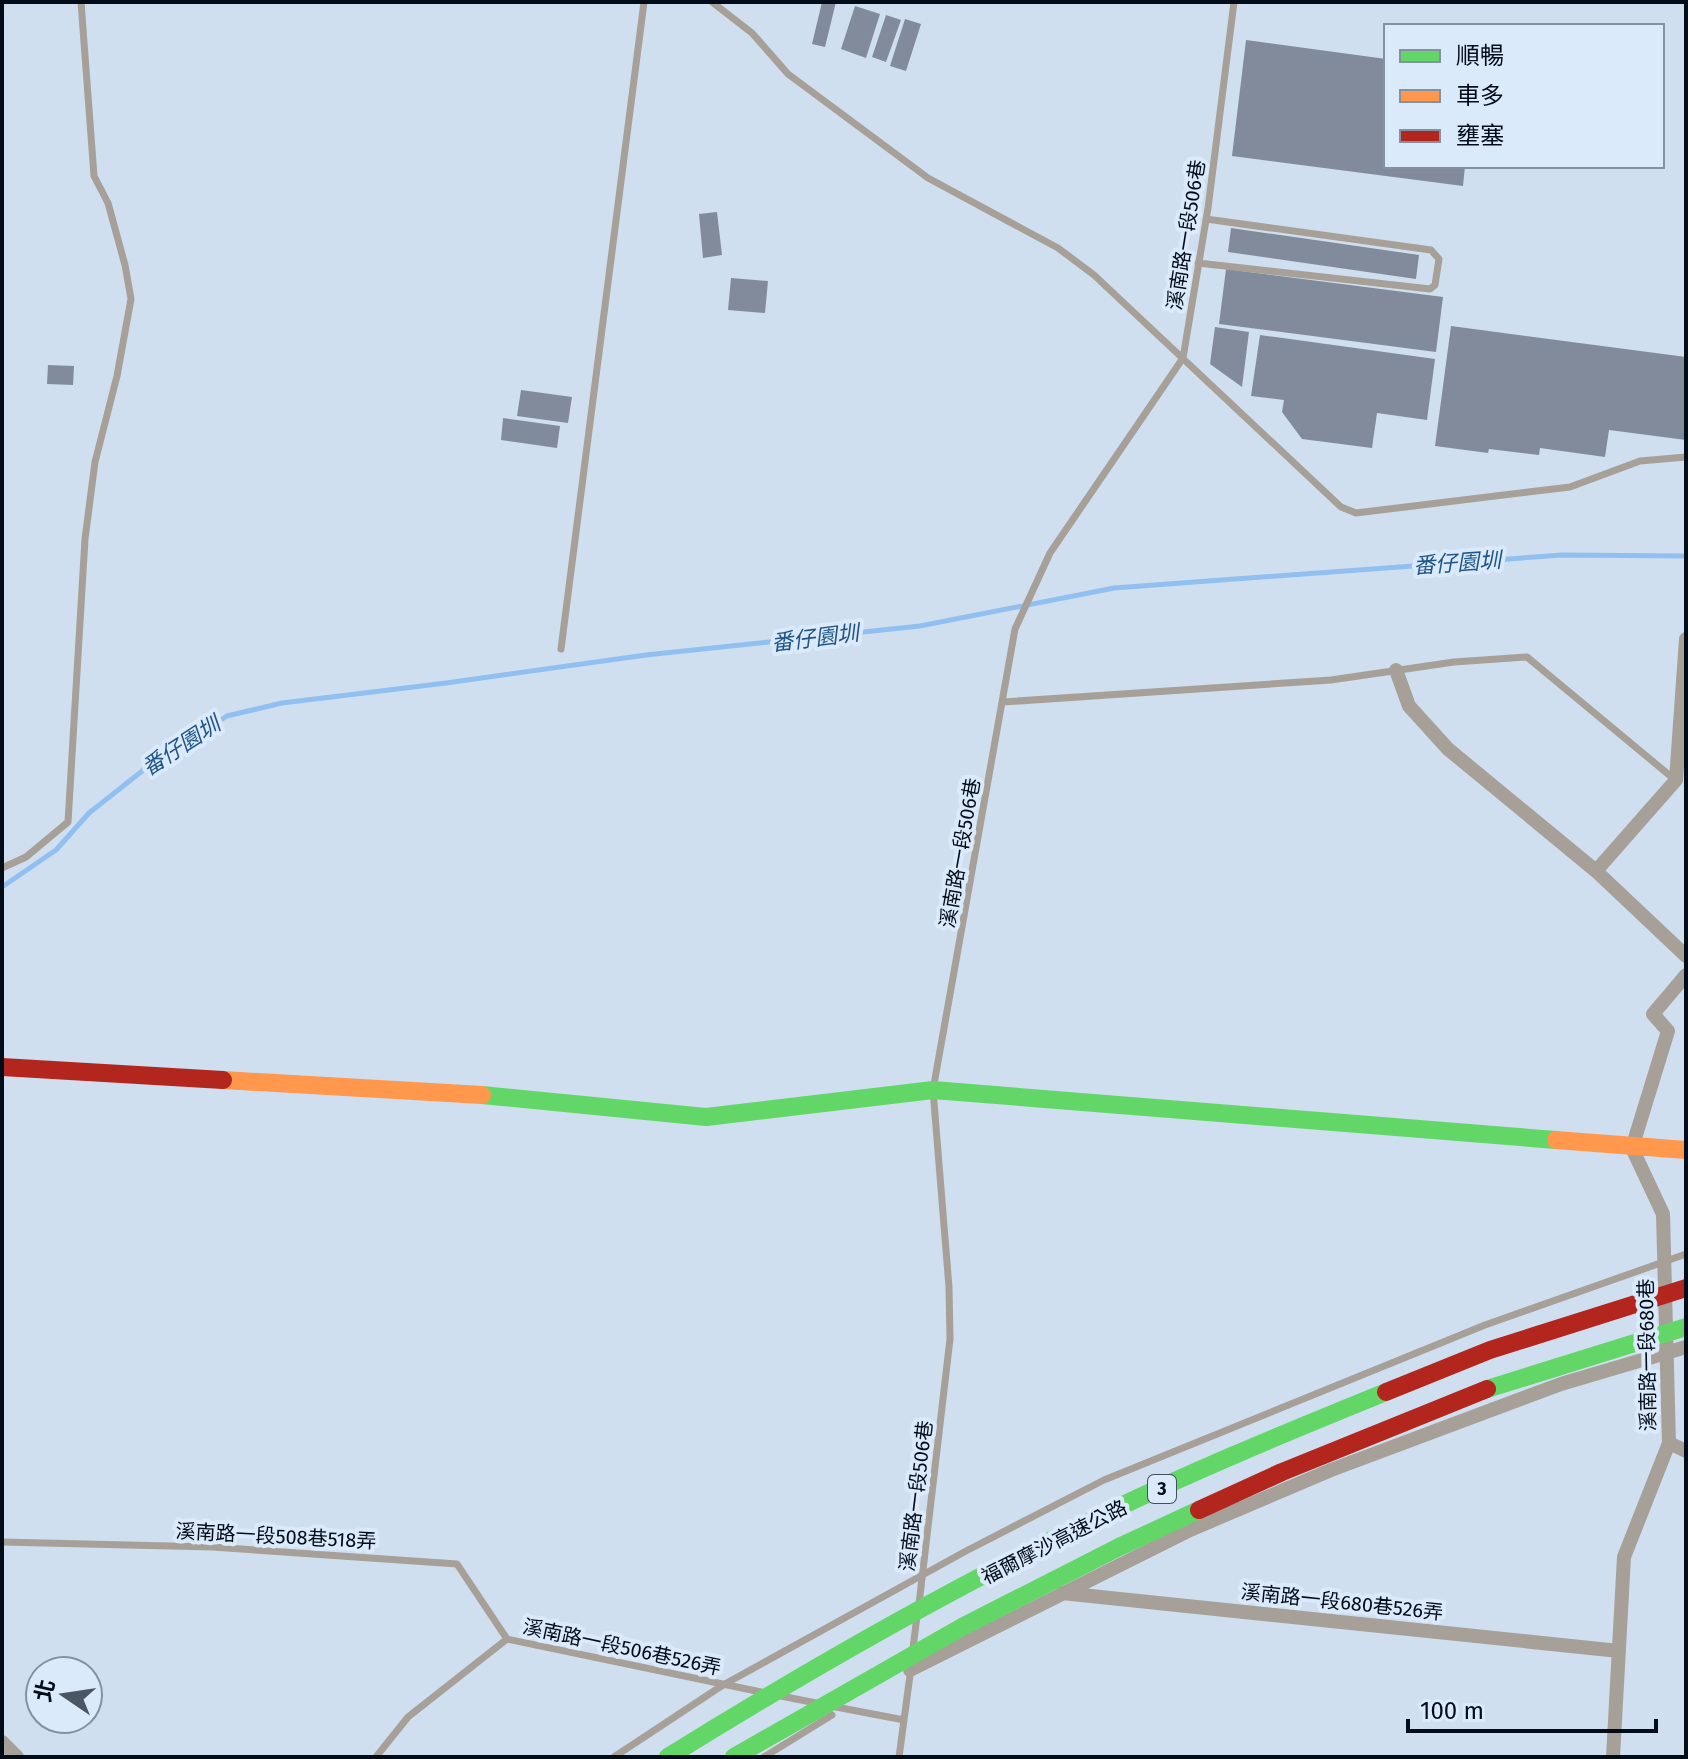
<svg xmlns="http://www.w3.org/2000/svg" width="1688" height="1759" font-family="'Fira Sans','Noto Sans TC',sans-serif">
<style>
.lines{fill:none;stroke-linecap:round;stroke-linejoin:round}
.stream{stroke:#91c0f0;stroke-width:5}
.building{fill:#828b9b}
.lane{stroke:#a7a098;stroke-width:7}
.street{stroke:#a7a098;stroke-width:14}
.fast{stroke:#63d668;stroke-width:18}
.slow{stroke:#ff974d;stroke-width:18}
.jam{stroke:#b3261e;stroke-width:18}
.fast-bridge{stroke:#63d668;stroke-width:18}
.jam-bridge{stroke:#b3261e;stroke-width:18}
.labels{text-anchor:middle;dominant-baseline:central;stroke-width:8;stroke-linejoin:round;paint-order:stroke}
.shield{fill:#dbeafa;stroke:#434f5c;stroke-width:2}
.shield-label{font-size:18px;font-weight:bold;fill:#020c19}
.street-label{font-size:20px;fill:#020c19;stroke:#dbeafa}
.water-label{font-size:22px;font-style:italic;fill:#1e5486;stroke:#dbeafa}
</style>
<rect width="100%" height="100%" fill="#cfdff0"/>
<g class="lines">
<path class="stream" d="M2 887 56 850 89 813 151 764 227 716 282 703 446 683 646 655 920 626 1114 588 1562 555 1686 556"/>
</g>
<path class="building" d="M822 2H836L825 47 812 44Z
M855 6 880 14 866 58 841 49Z
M886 15 901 20 886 62 872 57Z
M905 19 921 24 906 71 890 66Z
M1246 40 1386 59V166H1465L1463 186 1232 156Z
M717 212 722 255 703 258 699 214Z
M1231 228 1419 255 1416 279 1228 252Z
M1226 269 1443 297 1436 352 1219 324Z
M731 278 768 281 765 313 728 310Z
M1451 326 1686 357V440L1609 430 1605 457 1540 448 1539 455 1489 449 1488 453 1435 446Z
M1215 327 1249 332 1242 387 1210 364Z
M1260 335 1435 359 1427 420 1377 413 1372 448 1302 439 1282 412 1284 400 1251 396Z
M48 365 74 366 73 385 47 384Z
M521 390 572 397 568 423 517 416Z
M503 418 560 426 557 448 501 440Z"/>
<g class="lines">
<path class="lane" d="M712 2 752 33 788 74 928 178 1058 248 1094 275 1341 507 1356 513 1570 487 1640 461 1686 457
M1198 263 1430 289 1435 285 1439 259 1431 250 1206 219
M561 649 644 2
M1003 702 1331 680 1454 662 1527 657 1674 779
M2 868 26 857 68 822 85 539 95 462 117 376 131 299 125 265 108 203 94 176 81 2
M2 1542 212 1547 457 1564 507 1639
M919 1604 950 1339 949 1287 933 1090 1015 629 1050 553 1183 358 1208 208 1234 2
M913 1648 917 1616
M781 1696 816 1703
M836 1707 904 1720
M376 1757 408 1717 507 1639 761 1692
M614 1757 723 1685 966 1551 1104 1480 1485 1325 1686 1254
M764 1757 832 1715
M899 1757 911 1668"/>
<path class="street" d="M1686 639 1676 780 1596 871 1686 956
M1396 670 1409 706 1448 749 1596 871
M1669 1443 1686 1451
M1062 1593 1619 1651
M910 1670 1190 1530 1331 1470 1561 1384 1686 1347
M2 1742 17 1757
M1613 1757 1624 1557 1669 1443 1663 1214 1632 1148 1668 1031 1653 1014 1686 975"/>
<path class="fast" d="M482 1095 706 1117 933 1090 1556 1140"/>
<path class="slow" d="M223 1080 482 1095
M1556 1140 1686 1150"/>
<path class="jam" d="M2 1067 223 1080"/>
<path class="fast-bridge" d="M1487 1389 1686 1327
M668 1757C803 1673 943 1593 1086 1523 1183 1475 1285 1433 1386 1392
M734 1757 962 1627 1119 1547 1199 1510"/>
<path class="jam-bridge" d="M1386 1392 1490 1350 1686 1288
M1199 1510 1282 1472 1487 1389"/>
</g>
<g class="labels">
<rect class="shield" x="1148" y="1475" width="28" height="28" rx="6"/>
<g class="shield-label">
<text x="1162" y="1489">3</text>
</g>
<g class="street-label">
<text transform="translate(1186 235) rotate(-81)">溪南路一段506巷</text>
<text transform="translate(960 853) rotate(-80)">溪南路一段506巷</text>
<text transform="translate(1647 1355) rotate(-91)">溪南路一段680巷</text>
<text transform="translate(916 1496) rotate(-83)">溪南路一段506巷</text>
<text transform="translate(276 1536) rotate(3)">溪南路一段508巷518弄</text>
<text transform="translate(1054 1542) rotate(-27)">福爾摩沙高速公路</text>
<text transform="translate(1342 1602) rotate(6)">溪南路一段680巷526弄</text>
<text transform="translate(622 1647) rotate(12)">溪南路一段506巷526弄</text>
</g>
<g class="water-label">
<text transform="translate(1457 563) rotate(-4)">番仔園圳</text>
<text transform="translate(815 638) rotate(-7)">番仔園圳</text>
<text transform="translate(181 746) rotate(-33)">番仔園圳</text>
</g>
</g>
<rect width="1688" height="1759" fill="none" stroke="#020c19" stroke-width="8"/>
<rect x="1384" y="24" width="280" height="144" fill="#dbeafa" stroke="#8491a0" stroke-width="2"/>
<rect x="1400" y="50" width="40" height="12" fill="#63d668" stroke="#8491a0" stroke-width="2"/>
<text x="1456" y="64" font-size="24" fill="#020c19">順暢</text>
<rect x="1400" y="90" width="40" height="12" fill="#ff974d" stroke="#8491a0" stroke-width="2"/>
<text x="1456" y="104" font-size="24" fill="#020c19">車多</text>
<rect x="1400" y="130" width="40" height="12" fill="#b3261e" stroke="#8491a0" stroke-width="2"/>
<text x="1456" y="144" font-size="24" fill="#020c19">壅塞</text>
<g transform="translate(64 1695) rotate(283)"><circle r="38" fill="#dbeafa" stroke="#8491a0" stroke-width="2"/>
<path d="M0-6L14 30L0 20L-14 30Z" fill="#4a5664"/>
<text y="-12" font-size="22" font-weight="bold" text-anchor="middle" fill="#020c19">北</text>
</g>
<path d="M1408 1719v12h248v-12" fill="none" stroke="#020c19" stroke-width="4"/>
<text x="1420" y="1719" font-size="24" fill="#020c19" stroke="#dbeafa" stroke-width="6" paint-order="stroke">100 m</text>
</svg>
